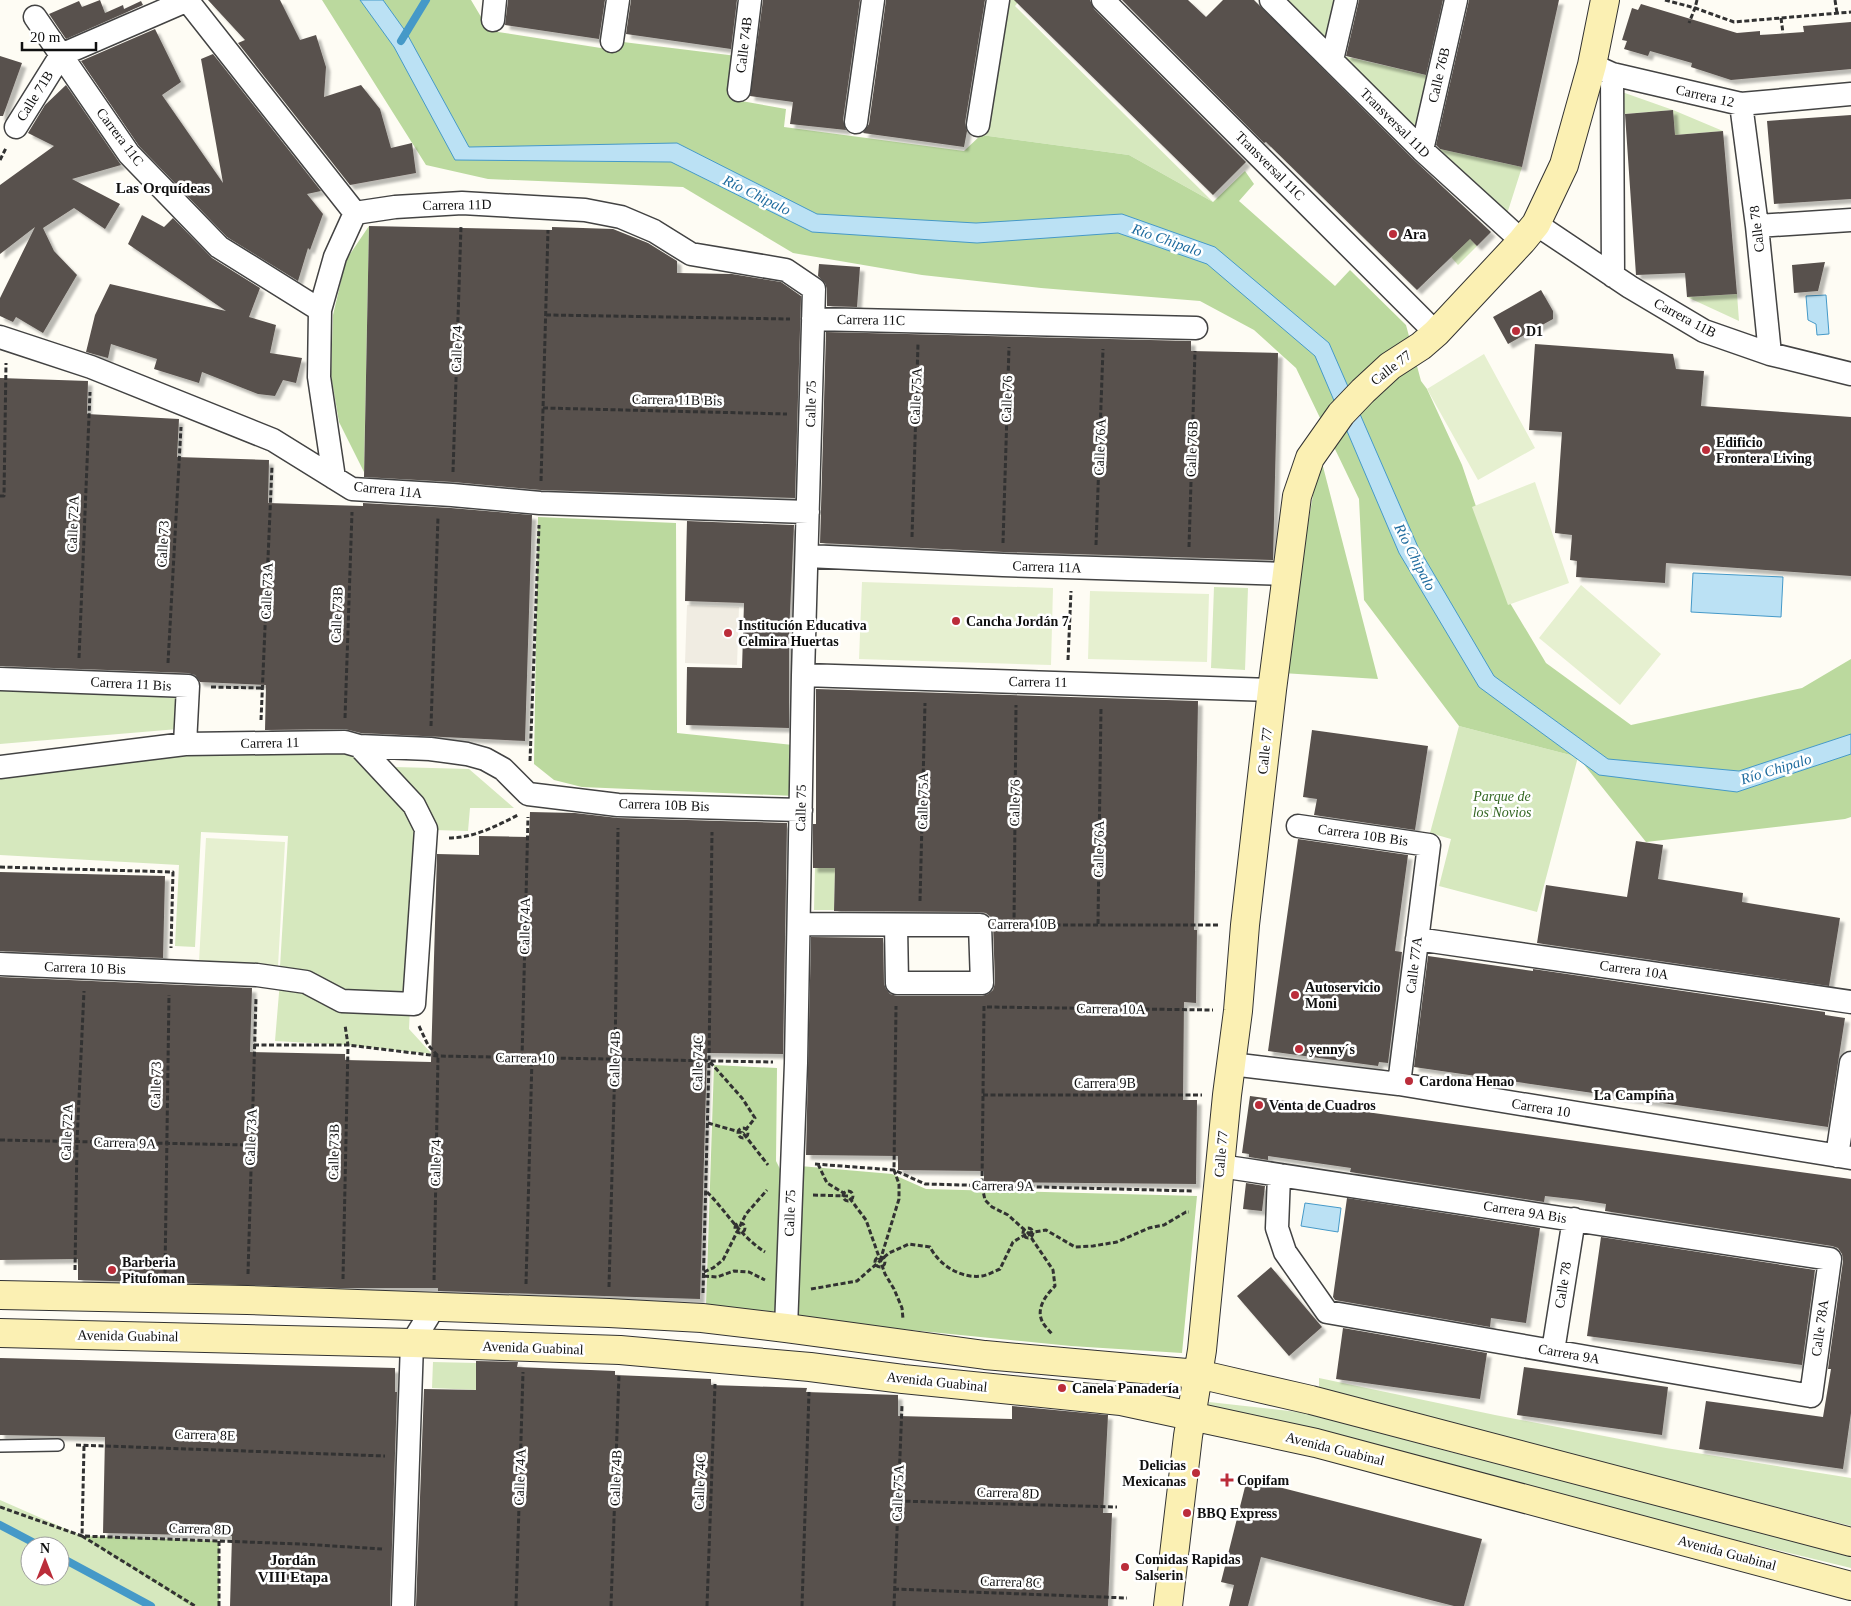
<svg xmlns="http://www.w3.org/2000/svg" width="1851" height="1606" font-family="'Times New Roman',serif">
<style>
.green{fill:#d6e8be;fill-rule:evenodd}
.forest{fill:#bbd99e}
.pitch{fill:#e6f0d0}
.plaza{fill:#f0ece2}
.water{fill:#bbe1f4;stroke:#4599c8}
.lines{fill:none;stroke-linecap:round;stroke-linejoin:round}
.stream{stroke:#4599c8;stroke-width:8}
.building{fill:#59514d;filter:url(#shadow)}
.lane-casing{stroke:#434343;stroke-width:14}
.street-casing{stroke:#434343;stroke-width:25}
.secondary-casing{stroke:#323232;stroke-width:30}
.path{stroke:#323232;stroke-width:3;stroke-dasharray:5 2.5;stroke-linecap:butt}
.lane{stroke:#fff;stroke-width:11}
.street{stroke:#fff;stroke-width:22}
.secondary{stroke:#fbf0b3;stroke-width:28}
.poi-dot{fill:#bb2d3a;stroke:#fff;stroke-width:2}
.labels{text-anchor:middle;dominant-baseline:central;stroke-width:5;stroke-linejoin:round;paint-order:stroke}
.street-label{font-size:14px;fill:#101010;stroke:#fff}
.poi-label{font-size:14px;font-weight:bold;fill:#101010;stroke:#fff;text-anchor:start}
.park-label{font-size:14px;font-style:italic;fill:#362;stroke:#fff}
.neighbourhood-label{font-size:15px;font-weight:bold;fill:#101010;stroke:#fff}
.water-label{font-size:15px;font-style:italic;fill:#1e6b9e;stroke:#fff}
</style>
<defs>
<filter id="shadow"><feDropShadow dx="4.5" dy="4.5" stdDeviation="1" flood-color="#0004"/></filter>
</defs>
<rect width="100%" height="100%" fill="#fefcf4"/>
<path class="green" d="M1004 0H1020L1015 6 1213 202 1129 155 981 135Z
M1282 0H1339L1329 48Z
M1339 55 1430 76 1419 134Z
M1622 92 1673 110 1723 131 1675 135 1673 110 1624 114Z
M1431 147 1522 167 1507 214Z
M1469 238 1477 246 1458 265 1451 257Z
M1737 294 1739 321 1687 297Z
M1214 587 1248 588 1245 670 1211 668Z
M0 688 179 698 178 729 0 744Z
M1459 726 1578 757 1537 912 1439 886 1451 839 1430 833Z
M357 749 421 828 411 1000 346 996 280 967 288 836 201 832 195 947 175 946 179 865 0 855V773L184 753Z
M395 767 469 769 514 808H470L468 831 434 830 422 805Z
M815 868H835L834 910H814Z
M280 981 410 1008 409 1029 432 1054 348 1045 275 1041Z
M433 1362 476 1363V1390L432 1388Z
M1319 1378 1495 1415 1666 1448 1851 1478V1526L1319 1391Z
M1209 1402 1307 1413 1443 1450 1851 1554V1568L1439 1468 1205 1421Z
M0 1500 82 1536 190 1606H0ZM30 1546H60V1576H30Z"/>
<path class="forest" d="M322 0H471L487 27 498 32 620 51 623 42 737 56 730 99 786 109 784 127 964 151 981 135 1129 155 1213 202 1245 171 1254 184 1239 201 1335 286 1350 270 1406 325 1421 381 1427 389 1462 465 1507 598 1546 663 1631 725 1802 688 1851 659V817L1845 819 1646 842 1578 757 1459 726 1364 600 1359 499 1296 368 1254 330 1200 301 1041 288 922 275 793 253 683 187 488 179 426 165Z
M369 226 364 472 339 422 331 375 333 315 346 260Z
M1320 455 1378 679 1282 673Z
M538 517 676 523 677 733 793 745 795 796 582 787 554 780 534 764Z
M714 1065 777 1068 776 1161 786 1181 780 1312 706 1306Z
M800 1166 892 1174 926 1189 1197 1196 1182 1353 1071 1346 790 1318Z
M82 1536 219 1541V1606H190Z"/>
<path class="pitch" d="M1484 354 1535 448 1478 480 1427 389Z
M1535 482 1569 583 1508 605 1472 507Z
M862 582 1053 588 1051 665 859 659Z
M1581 585 1661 654 1620 705 1539 638Z
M1090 591 1209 594 1207 662 1088 659Z
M206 838 285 842 278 966 199 961Z"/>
<path class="plaza" d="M687 605 739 607 737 665 685 663Z"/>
<path class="water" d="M360 0H383L406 32 469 147 677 143 817 214 976 223 1122 214 1215 247 1329 343 1418 547 1494 676 1608 759 1739 771 1851 734V754L1737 792 1599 775 1479 687 1399 553 1315 356 1207 264 1118 233 977 243 812 232 671 162 455 160 394 47Z
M1826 295 1829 334 1817 335 1816 324 1808 320 1806 296Z
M1693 573 1783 577 1781 617 1691 612Z
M1305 1203 1341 1208 1338 1232 1301 1226Z"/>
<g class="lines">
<path class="stream" d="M401 41 426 0
M0 1525 40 1546
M60 1557 151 1606"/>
</g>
<path class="building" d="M100 0 105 13 123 5 124 9 141 1 143 5 66 39 49 14 79 1 82 7Z
M208 0H280L300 40 316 35 326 67 324 97 361 85 380 109 391 148 412 143 416 173 350 185 238 43 245 40Z
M508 0H605L599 39 505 25Z
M631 0H737L731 49 626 34Z
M763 0H860L843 120 846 130 790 124 793 102 750 96Z
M886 0H985L965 123 967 131 964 147 863 133 869 124Z
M1014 0H1090L1094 9 1246 162 1213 195Z
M1122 0H1188L1206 17 1223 0H1254L1413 159 1491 232 1477 246 1470 239 1417 290 1266 142 1264 143Z
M1359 0H1443L1426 75 1346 56Z
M1469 0H1559L1522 167 1440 149 1436 145Z
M1641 4 1737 33 1760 31V35L1804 32 1803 26 1851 22V69L1731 80 1691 67 1692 63 1650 51 1648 56 1624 49 1627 41 1622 40 1632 8 1638 10Z
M155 29 181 82 162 95 223 183 201 59 213 54 321 191 307 194 323 214 310 250 308 248 298 281 227 237 139 146 81 61Z
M0 56 22 63 3 116H0Z
M66 85 121 165 72 179 120 204 105 229 74 208 43 228 54 251 77 275 43 333 16 317 13 322 0 316V298L35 227 0 254V185L54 146 28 133 45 105Z
M1673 110 1675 135 1723 131 1737 294 1687 297 1685 273 1636 275 1625 114Z
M1851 115V199L1774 204 1767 121Z
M142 215 164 227 173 218 212 258 260 288 249 317 276 325 270 353 302 358 296 383 283 380 275 396 258 394 202 372 199 383 154 369 157 359 111 344 108 358 86 352 95 315 110 284 226 311 128 244Z
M369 226 552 230V227L613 229 648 243 677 261V273L732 274 781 282 801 296 795 498 541 490 453 482 364 477Z
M1825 262 1818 291 1794 293 1792 265Z
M819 264 860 267 857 307 827 306V289L825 283 818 276Z
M1541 290 1553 311V319L1508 344 1493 317Z
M826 332 1191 341V351L1278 353 1273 560 1004 552 820 543Z
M1535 344 1673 354 1676 369 1704 371 1701 406 1851 417V576L1666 563 1665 583 1576 577 1577 561 1570 560 1572 535 1555 533 1562 432 1529 430Z
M0 378 88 381 87 414 179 419 177 457 269 460 268 503 363 506V503L451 508 532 515 525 741 361 733 345 729 265 730 266 685 200 682 195 675 188 673 0 666Z
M687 521 794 525 789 634V728L686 725 687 667 742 668 744 603 685 601Z
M816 689 1198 701 1194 930H1197L1196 1003 1184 1002 1183 1100H1197L1196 1184 984 1182V1171L898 1170V1156L806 1155 811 937 883 938 884 984 886 989 890 994 897 996H982L988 994 993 990 995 983 993 925 992 918 986 913 980 912 834 911 835 868H813V824H816Z
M1312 730 1428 746 1415 830 1314 815 1317 799 1303 797Z
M530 812 575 813 618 818 787 823 783 1054 707 1053 700 1299 438 1291V1288H339L78 1280V1259L0 1260V977L252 988 250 1052 345 1054V1060L431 1062 437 854 479 855V836L529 837Z
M1298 839 1408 855 1395 951 1402 952 1388 1063 1379 1062 1378 1066 1268 1051Z
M1636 841 1663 845 1658 879 1743 893 1742 902 1840 918 1829 986 1537 943 1546 885 1627 897Z
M0 872 165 876 163 958 0 951Z
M1428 956 1533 971V969L1825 1012V1015L1845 1018 1828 1127 1414 1067Z
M1250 1096 1851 1179V1413L1843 1469 1699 1449 1706 1401 1823 1417 1831 1369H1828L1843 1261 1842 1254 1838 1248 1832 1246 1605 1211 1606 1204 1580 1200 1545 1196 1544 1202 1350 1172 1351 1168 1268 1156V1160L1249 1157V1154L1242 1153Z
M1246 1183 1265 1186 1262 1211 1243 1209Z
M1347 1198 1540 1228 1526 1323 1491 1318 1490 1327 1335 1300 1333 1297Z
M1601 1237 1815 1270 1802 1365 1587 1336Z
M1271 1267 1322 1327 1289 1356 1237 1296Z
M1343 1328 1487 1353 1480 1399 1336 1379Z
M0 1358 395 1368V1392H397L390 1606H230L232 1536 103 1533 105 1437 0 1435Z
M476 1361 518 1362 517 1367 615 1371V1375L711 1379V1385L807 1388 806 1392 898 1395V1416L1012 1419V1406L1108 1415 1103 1513H1112L1108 1606H416L424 1389 476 1390Z
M1524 1367 1668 1387 1662 1435 1517 1415Z
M1247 1479 1482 1539 1464 1606H1454L1261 1557 1248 1606H1229L1234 1585 1221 1582Z"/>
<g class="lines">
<g class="lane-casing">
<path id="lane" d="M0 1446 58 1445"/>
</g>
<g class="street-casing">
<path id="street" d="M187 0 355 213 395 207 462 203 585 210 621 217 654 231 691 254 786 270 814 289 803 675 796 1063 786 1328
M1103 0 1436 333
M1271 0 1422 150 1522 241
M35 17 129 154 219 247 320 310
M493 20 495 0
M612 41 618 0
M1332 60 1346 0
M1592 65 1612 74 1741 104 1851 94
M1612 74 1613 276
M739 90 750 0
M1741 104 1757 226 1770 354
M856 122 873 0
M978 125 998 0
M16 127 61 55 188 0
M1422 150 1456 0
M1536 224 1630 287 1704 331 1770 354 1851 374
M1757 226 1851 220
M813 319 1196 328
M0 337 91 367 273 440 352 489 452 495 540 503 808 512
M334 478 319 377 320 310 335 257 355 213
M807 556 1003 565 1287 574
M803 675 1272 690
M0 679 188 686 185 744
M0 767 185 744 345 742 359 746 430 749 467 754 485 759 503 769 528 794 618 805 801 810
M1298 826 1429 845 1399 1084
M800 924 980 925 982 983H897L896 925
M1417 939 1851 1002
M0 964 257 975 306 982 342 1001 414 1004 426 829 414 805 359 746
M1231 1064 1399 1084 1851 1158
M1837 1156 1851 1063
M1220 1166 1247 1170 1830 1259 1811 1396 1327 1312 1285 1252 1277 1228 1279 1175
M1553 1351 1574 1219
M403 1606 412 1343 434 1307"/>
</g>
<g class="secondary-casing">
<path id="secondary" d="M0 1295 247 1300 609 1313 702 1318 786 1328 985 1355 1198 1374 1311 1400 1851 1542
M0 1333 412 1343 620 1350 810 1367 903 1379 1121 1401 1316 1443 1851 1586
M1168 1606 1188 1436 1202 1350 1227 1095 1238 1011 1245 925 1272 690 1297 496 1310 458 1341 414 1363 391 1390 366 1421 346 1436 333 1522 241 1536 224 1564 165 1592 65 1605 0"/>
</g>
<path class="path" d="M1665 0 1695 8 1689 23
M1697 0 1695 8 1734 22 1851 12
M1835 0 1837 13
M1781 18 1783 33
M0 160 6 148
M546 315 790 319
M543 408 787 414
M453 472 461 226
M541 481 548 230
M0 496H4L6 363
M912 537 918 344
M1003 543 1009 347
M1096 545 1103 349
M1189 547 1195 351
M79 658 90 392
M1068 660 1071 591
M168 663 181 427
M211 687 262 688
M345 718 352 512
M261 720 272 466
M431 726 438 517
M530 761 539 525
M449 838C473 838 497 826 518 815
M0 867 173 872 171 948
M920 901 925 703
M1098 924 1101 707
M1003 925H1219
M1014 925 1016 705
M984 1006 982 1186 985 1200 992 1207 1008 1215 1028 1233 1053 1270 1055 1286C1046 1295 1036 1308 1042 1321 1044 1326 1049 1330 1052 1334
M987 1007 1213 1010
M419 1026 428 1045 438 1056 434 1282
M254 1045H348L438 1056 773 1062
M522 1058 528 817
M710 1062 742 1098 755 1118 743 1133
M983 1095H1202
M708 1123 743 1133 768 1165
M738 1133a5 5 0 1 1 10 0a5 5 0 1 1-10 0Z
M0 1140 250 1145
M815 1164 894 1170 925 1184 1193 1191
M818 1164 827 1183 847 1195
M843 1196a5 5 0 1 1 10 0a5 5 0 1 1-10 0Z
M707 1192C726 1211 741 1237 765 1252
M813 1195 848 1196 866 1220 885 1274 894 1289 902 1308 903 1319
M735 1228a5 5 0 1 1 10 0a5 5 0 1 1-10 0Z
M1023 1233a5 5 0 1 1 10 0a5 5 0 1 1-10 0Z
M875 1262a5 5 0 1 1 10 0a5 5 0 1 1-10 0Z
M880 1261 899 1199V1184L894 1170 896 1006
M75 1270 77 1141 84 991
M704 1272 713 1268 723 1260 746 1214 767 1190
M165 1273 169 995
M248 1274 256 998
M704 1276 717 1277 734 1271 749 1272 765 1280
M343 1279 348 1045 345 1025
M526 1284 532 1058
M609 1287 615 1060 618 828
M811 1289 857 1281 889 1253 909 1244 930 1247C939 1265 961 1279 982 1276 988 1275 995 1271 1000 1269L1013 1242 1028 1233 1046 1230 1075 1247 1093 1246 1117 1242 1149 1228 1164 1225 1186 1212H1189
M703 1293 709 1061 712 832
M76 1445 385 1456
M84 1446 82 1536 195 1606
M898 1501 1117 1507
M0 1507 82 1536 301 1544 382 1549
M219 1541V1606
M894 1589 1127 1598
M516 1606 523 1372
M611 1606 619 1374
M707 1606 715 1384
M802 1606 809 1392
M894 1606 902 1405"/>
<use href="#lane" class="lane"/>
<use href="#street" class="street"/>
<use href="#secondary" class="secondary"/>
</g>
<g class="poi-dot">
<circle cx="1393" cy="234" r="5"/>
<circle cx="1516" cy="331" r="5"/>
<circle cx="1706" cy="450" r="5"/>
<circle cx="956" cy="621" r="5"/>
<circle cx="728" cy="633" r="5"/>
<circle cx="1295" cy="995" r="5"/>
<circle cx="1299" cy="1049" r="5"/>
<circle cx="1409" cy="1081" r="5"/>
<circle cx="1259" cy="1105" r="5"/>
<circle cx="112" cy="1270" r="5"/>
<circle cx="1062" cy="1388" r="5"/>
<circle cx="1196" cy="1473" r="5"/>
<path d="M1224.5 1472.5h5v5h5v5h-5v5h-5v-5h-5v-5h5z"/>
<circle cx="1187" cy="1513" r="5"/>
<circle cx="1125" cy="1567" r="5"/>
</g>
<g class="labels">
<g class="street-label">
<text transform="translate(744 45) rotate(-83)">Calle 74B</text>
<text transform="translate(1439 75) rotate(-77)">Calle 76B</text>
<text transform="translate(35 96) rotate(-58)">Calle 71B</text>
<text transform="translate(1705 96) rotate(13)">Carrera 12</text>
<text transform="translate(1395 123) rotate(45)">Transversal 11D</text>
<text transform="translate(120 137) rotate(53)">Carrera 11C</text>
<text transform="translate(1270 166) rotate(45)">Transversal 11C</text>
<text transform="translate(457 205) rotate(-1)">Carrera 11D</text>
<text transform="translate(1757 229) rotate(-97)">Calle 78</text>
<text transform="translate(1685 318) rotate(28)">Carrera 11B</text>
<text transform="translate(871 320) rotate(1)">Carrera 11C</text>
<text transform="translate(457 349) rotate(-88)">Calle 74</text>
<text transform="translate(1391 368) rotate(-38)">Calle 77</text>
<text transform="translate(916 396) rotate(-88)">Calle 75A</text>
<text transform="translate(1007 399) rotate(-88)">Calle 76</text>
<text transform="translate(677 400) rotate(1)">Carrera 11B Bis</text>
<text transform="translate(811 404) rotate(-89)">Calle 75</text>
<text transform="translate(1100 447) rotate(-88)">Calle 76A</text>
<text transform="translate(1192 449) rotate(-88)">Calle 76B</text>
<text transform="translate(388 490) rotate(6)">Carrera 11A</text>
<text transform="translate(73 524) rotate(-88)">Calle 72A</text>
<text transform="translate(163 544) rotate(-87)">Calle 73</text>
<text transform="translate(1047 567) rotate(2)">Carrera 11A</text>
<text transform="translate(267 591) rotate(-88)">Calle 73A</text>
<text transform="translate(337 615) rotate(-88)">Calle 73B</text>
<text transform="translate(1038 682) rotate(1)">Carrera 11</text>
<text transform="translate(131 684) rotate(3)">Carrera 11 Bis</text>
<text transform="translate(270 743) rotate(-1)">Carrera 11</text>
<text transform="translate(1265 751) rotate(-84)">Calle 77</text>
<text transform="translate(923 801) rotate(-89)">Calle 75A</text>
<text transform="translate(1015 803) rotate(-89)">Calle 76</text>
<text transform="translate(664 805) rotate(2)">Carrera 10B Bis</text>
<text transform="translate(801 808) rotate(-89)">Calle 75</text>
<text transform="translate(1363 835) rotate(8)">Carrera 10B Bis</text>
<text transform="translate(1099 849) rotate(-89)">Calle 76A</text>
<text x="1022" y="924">Carrera 10B</text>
<text transform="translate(525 926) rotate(-89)">Calle 74A</text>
<text transform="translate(1414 965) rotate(-83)">Calle 77A</text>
<text transform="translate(85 968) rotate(2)">Carrera 10 Bis</text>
<text transform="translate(1634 970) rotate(8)">Carrera 10A</text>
<text transform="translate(1111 1009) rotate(1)">Carrera 10A</text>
<text transform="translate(525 1058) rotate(1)">Carrera 10</text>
<text transform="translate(615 1059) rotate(-89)">Calle 74B</text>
<text transform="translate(698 1063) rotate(-89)">Calle 74C</text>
<text x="1105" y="1083">Carrera 9B</text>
<text transform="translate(156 1085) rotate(-89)">Calle 73</text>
<text transform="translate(1541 1108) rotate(9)">Carrera 10</text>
<text transform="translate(67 1132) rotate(-88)">Calle 72A</text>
<text transform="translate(251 1137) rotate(-88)">Calle 73A</text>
<text transform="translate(125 1143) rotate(2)">Carrera 9A</text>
<text transform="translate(334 1152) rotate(-89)">Calle 73B</text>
<text transform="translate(1221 1154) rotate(-85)">Calle 77</text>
<text transform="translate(436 1163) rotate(-89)">Calle 74</text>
<text transform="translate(1003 1186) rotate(1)">Carrera 9A</text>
<text transform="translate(1525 1212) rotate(9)">Carrera 9A Bis</text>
<text transform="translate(790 1213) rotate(-88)">Calle 75</text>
<text transform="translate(1563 1285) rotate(-81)">Calle 78</text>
<text transform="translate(1820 1328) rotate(-82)">Calle 78A</text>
<text transform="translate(128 1336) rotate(1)">Avenida Guabinal</text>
<text transform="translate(533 1348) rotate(2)">Avenida Guabinal</text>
<text transform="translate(1569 1354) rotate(10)">Carrera 9A</text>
<text transform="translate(937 1382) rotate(6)">Avenida Guabinal</text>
<text transform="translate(205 1435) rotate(2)">Carrera 8E</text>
<text transform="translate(1335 1449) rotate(14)">Avenida Guabinal</text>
<text transform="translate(520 1477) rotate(-88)">Calle 74A</text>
<text transform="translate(616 1478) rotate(-88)">Calle 74B</text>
<text transform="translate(700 1482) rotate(-88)">Calle 74C</text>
<text transform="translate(898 1493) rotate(-88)">Calle 75A</text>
<text transform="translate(1008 1493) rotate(2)">Carrera 8D</text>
<text transform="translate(200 1529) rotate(2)">Carrera 8D</text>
<text transform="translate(1727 1553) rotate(15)">Avenida Guabinal</text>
<text transform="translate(1011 1582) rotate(2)">Carrera 8C</text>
</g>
<g class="poi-label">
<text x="1403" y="234">Ara</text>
<text x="1526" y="331">D1</text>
<text x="1716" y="442">Edificio<tspan x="1716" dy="16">Frontera Living</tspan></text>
<text x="966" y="621">Cancha Jordán 7</text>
<text x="738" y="625">Institución Educativa<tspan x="738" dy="16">Celmira Huertas</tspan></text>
<text x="1305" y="987">Autoservicio<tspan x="1305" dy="16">Moni</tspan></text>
<text x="1309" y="1049">yenny´s</text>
<text x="1419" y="1081">Cardona Henao</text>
<text x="1269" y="1105">Venta de Cuadros</text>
<text x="122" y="1262">Barberia<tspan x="122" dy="16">Pitufoman</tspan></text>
<text x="1072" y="1388">Canela Panadería</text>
<text x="1186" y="1465" text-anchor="end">Delicias<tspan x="1186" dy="16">Mexicanas</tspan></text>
<text x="1237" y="1480">Copifam</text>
<text x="1197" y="1513">BBQ Express</text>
<text x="1135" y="1559">Comidas Rapidas<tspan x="1135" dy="16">Salserin</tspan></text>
</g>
<g class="park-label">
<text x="1502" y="796">Parque de<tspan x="1502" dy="16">los Novios</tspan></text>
</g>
<g class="neighbourhood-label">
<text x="163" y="188">Las Orquídeas</text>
<text x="1634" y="1095">La Campiña</text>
<text x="293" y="1560">Jordán<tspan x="293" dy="17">VIII Etapa</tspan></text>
</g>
<g class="water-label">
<text transform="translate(757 195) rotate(26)">Río Chipalo</text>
<text transform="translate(1167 240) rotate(19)">Río Chipalo</text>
<text transform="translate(1415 557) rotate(63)">Río Chipalo</text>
<text transform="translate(1776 769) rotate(-17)">Río Chipalo</text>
</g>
</g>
<g transform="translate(45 1561)"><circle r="24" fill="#ffffff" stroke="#9f9f9f"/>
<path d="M0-4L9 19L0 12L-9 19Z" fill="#bb2d3a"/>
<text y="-8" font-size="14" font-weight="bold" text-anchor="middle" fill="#101010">N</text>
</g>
<path d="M22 42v8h74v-8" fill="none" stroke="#101010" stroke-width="2.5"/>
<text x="30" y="42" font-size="15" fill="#101010" stroke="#ffffff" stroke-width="4" paint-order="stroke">20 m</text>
</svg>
